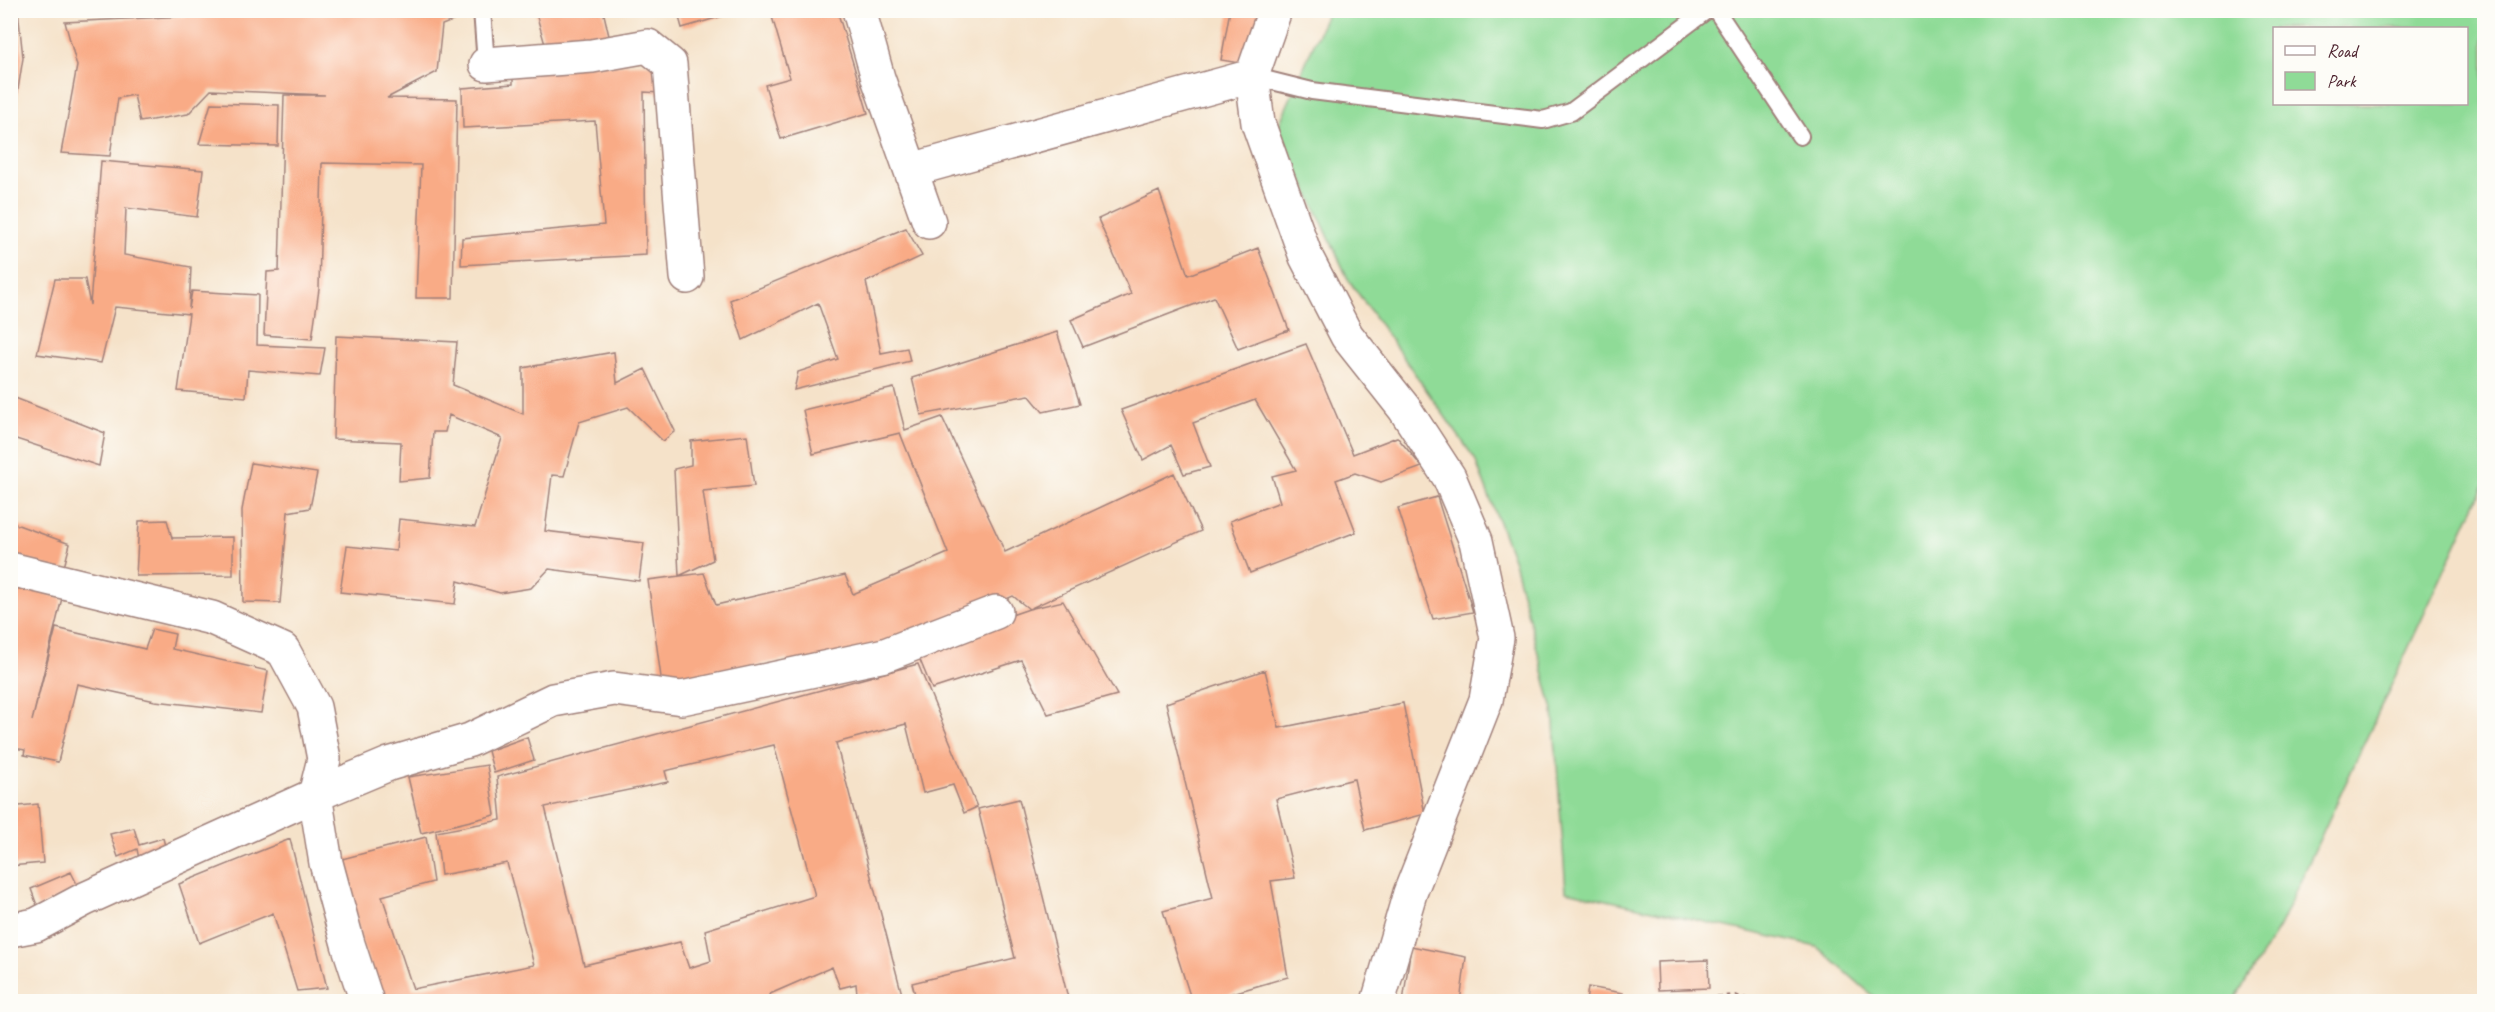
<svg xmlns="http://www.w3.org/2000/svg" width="2495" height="1012" font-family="Caveat,sans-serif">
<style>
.green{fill:#8fdb97;stroke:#6c7d61;stroke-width:1.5;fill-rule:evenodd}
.building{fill:#f9ab86;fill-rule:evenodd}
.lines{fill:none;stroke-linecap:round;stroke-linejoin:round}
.lane-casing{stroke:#a0807a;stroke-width:20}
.street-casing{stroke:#a0807a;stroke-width:36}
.path{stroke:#a0807a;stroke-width:4;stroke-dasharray:4.5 4.5;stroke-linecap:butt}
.lane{stroke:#fff;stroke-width:16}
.street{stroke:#fff;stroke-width:33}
</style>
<rect width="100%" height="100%" fill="#fdfcf7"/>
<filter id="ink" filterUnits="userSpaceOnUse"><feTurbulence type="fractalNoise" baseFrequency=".0167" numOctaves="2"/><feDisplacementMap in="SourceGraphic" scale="12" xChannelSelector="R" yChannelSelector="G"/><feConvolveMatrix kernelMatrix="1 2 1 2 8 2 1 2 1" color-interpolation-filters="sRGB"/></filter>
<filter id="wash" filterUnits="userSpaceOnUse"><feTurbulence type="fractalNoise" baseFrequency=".008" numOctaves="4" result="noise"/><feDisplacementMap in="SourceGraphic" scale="24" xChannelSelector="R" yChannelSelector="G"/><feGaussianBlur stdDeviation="1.35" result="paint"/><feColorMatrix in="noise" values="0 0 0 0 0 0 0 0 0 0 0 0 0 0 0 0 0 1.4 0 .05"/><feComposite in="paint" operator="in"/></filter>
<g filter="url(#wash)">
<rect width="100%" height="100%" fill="#f5e2c9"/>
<path class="green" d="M1328 11H2484V485L2279 927 2234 1001H1879L1817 947 1566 891 1553 710 1514 562 1475 459 1348 279 1278 127ZM2274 28H2466V104H2274Z"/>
<g id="blocks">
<path class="building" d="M10 10H18L23 58 12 127Z
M186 10H455V20L442 25 437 72 387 98 457 99 453 298H416L421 165 322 163 319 289 312 339 264 335 267 272 279 271 284 95H325L211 90 188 114 140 122 134 95 118 98 110 156 61 153 77 66 65 22 186 16Z
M535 10H603L609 36 546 48Z
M677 10H740V11L682 28Z
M770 10H837L868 113 781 139 765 85 790 78Z
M1230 10H1261L1251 65 1221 60Z
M658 64 661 93 644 92 646 255 461 265 462 238 604 225 595 121 463 128 462 88 513 84V66Z
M211 103 279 105 278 146 199 144Z
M101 161 203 170 197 217 126 208 124 255 191 267 189 309 192 291 258 295 257 345 325 348 320 376 248 370 246 397 178 391 189 314 115 307 101 363 37 354 55 279H85L90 305Z
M1159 191 1188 275 1258 248 1289 330 1238 349 1214 297 1083 347 1071 320 1131 294 1098 219Z
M906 228 922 256 866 282 881 353 907 348 910 361 794 390 798 372 838 359 818 303 743 340 730 300Z
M1057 332 1080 404 1043 412 1029 395 921 415 912 378Z
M336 336 457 342 453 385 523 414V368L614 352 617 383 645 369 675 431 663 441 628 407 579 422 564 476 552 475 545 531 644 543 639 581 549 569 531 588 500 593 458 581 455 604 340 592 347 546 396 551 399 519 475 527 502 438 449 415 445 432H433L430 478 399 481 401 442 333 439Z
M1306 344 1353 454 1397 437 1422 467 1381 482 1355 473 1336 480 1356 532 1250 573 1230 521 1280 502 1272 476 1296 470 1255 400 1193 423 1210 467 1184 474 1171 445 1143 460 1121 410Z
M894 388 905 430 942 417 1005 552 1174 473 1201 531 1029 609 1013 596 871 657 788 673 787 659 662 685 648 580 704 573 716 605 845 575 853 594 948 553 900 433 813 454 803 410Z
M10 396 105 433 99 466 10 437Z
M747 435 754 486 703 491 713 560 679 576 674 469 691 465V441Z
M251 463 317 473 310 508 288 512 280 603 243 602 242 510Z
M1437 497 1473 612 1433 619 1398 508Z
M167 520 172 538 233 537V575L136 576 139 521Z
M10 522 70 544 63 571 10 554Z
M10 583 62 598 32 721 56 628 145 649 152 629 175 634 172 649 268 671 261 713 155 701 77 684 58 762 24 755 25 750 10 747Z
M1063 601 1117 695 1048 714 1021 660 932 689 915 648 1029 609Z
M918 664 977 807 964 813 953 785 923 793 906 724 836 743 904 1002H871L869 994H857L856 984 840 988 832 967 770 994 772 1002H382L360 938 342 859 426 837 433 882 382 896 413 989 534 965 507 863 441 875 436 832 501 820 497 777ZM774 745 815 896 705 930 711 961 689 968 680 942 584 965 545 807 668 782 665 771Z
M1265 670 1279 728 1403 703 1425 814 1365 830 1354 779 1276 799 1295 878 1271 881 1288 977 1202 1002H1192L1163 911 1213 898 1166 703Z
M527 737 534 760 494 773 488 751Z
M487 765 495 815 421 833 408 777Z
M1019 799 1069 1002H917L912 983 1015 958 978 809Z
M38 804 43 863 10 866V807Z
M134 828 139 845 163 838 167 854 140 864 137 849 118 857 110 834Z
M290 839 327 988 297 991 273 913 199 943 179 884Z
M71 872 79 888 38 908 31 889Z
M1411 946 1466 957 1460 1002H1403Z
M1708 960 1709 988 1658 990 1657 962Z
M1588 987 1623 993 1622 1002H1586Z"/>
</g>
</g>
<g filter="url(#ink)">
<use href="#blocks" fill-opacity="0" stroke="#a0807a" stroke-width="1.5"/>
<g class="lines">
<g class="lane-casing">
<path id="lane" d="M482 10 486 64
M1716 10 1800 136
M1252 76 1312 91 1543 120 1571 112 1707 10"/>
</g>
<g class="street-casing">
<path id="street" d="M859 10 878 78 929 222
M1275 10 1252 76 1258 123 1306 257 1347 336 1404 408 1449 477 1476 541 1497 638 1486 700 1410 893 1378 1002
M486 64 592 56 648 46 670 64 687 277
M911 170 1252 76
M10 569 212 618 283 650 314 707 324 759 315 795 326 863 348 944 367 1002
M10 930 36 925 85 899 315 795 389 764 470 740 553 700 614 689 682 698 885 655 996 612"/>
</g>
<path class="path" d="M1645 1002 1735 996 1758 1002"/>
<use href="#lane" class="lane"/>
<use href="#street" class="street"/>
</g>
</g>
<rect width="2495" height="1012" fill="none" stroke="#fdfcf7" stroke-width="36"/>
<rect x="2273" y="27" width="195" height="78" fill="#fdfcf7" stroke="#b5a4a5" stroke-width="1.5"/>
<rect x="2285" y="46" width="30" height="9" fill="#ffffff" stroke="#b5a4a5" stroke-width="1.5"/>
<text x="2327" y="57" font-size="18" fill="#4a1f2b">Road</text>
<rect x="2285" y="72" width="30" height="18" fill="#8fdb97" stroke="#b5a4a5" stroke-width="1.5"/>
<text x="2327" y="87" font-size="18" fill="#4a1f2b">Park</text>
</svg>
